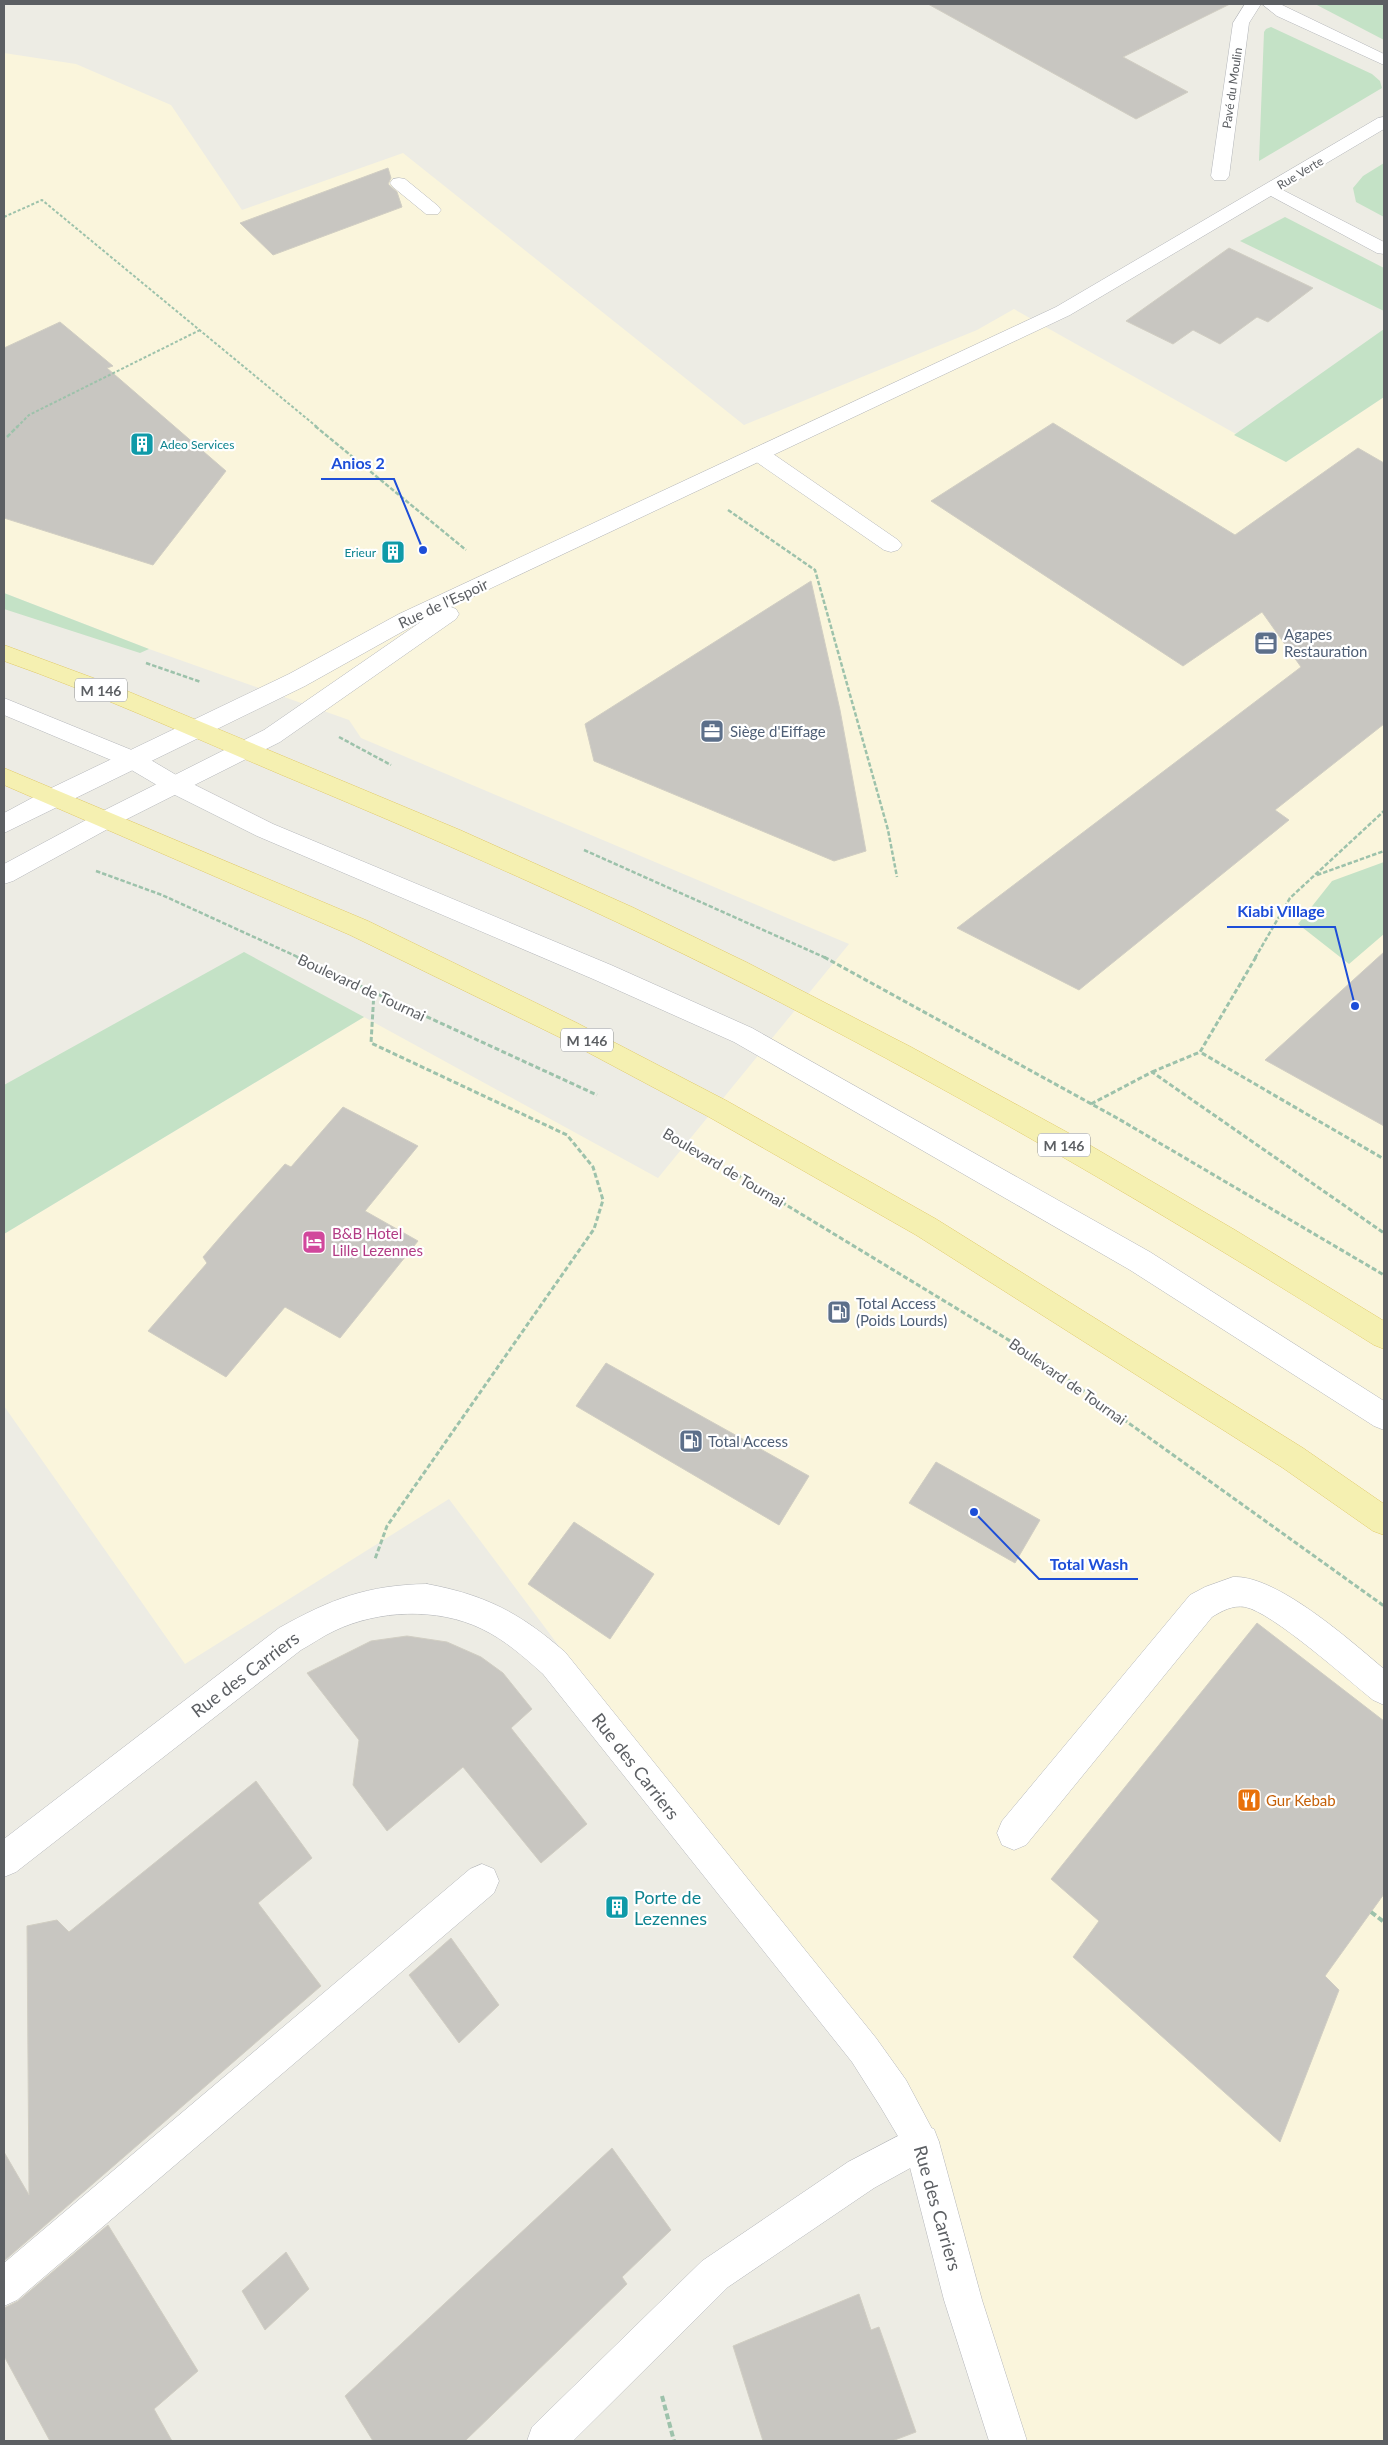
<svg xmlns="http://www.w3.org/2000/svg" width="1388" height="2445" font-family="Lato,sans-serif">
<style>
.commercial{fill:#faf5dc}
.green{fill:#c4e2c6}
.building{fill:#c8c6c1;stroke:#d1cec3}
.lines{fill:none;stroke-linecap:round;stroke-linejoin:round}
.service-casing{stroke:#b4b6ba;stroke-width:1}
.minor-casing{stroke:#b4b6ba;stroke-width:1}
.tertiary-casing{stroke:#b4b6ba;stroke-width:1}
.primary-casing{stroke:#e1ca69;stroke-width:1}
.path-far3{stroke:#9dc2ab;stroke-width:2;stroke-dasharray:3 2;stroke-linecap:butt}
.path-far2{stroke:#9dc2ab;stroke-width:2.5;stroke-dasharray:4.5 2;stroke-linecap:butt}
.path-far1{stroke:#9dc2ab;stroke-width:3;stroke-dasharray:5 2.5;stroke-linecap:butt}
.path{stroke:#9dc2ab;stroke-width:4;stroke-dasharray:6 3;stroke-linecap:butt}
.service{fill:#fff;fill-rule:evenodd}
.minor{fill:#fff;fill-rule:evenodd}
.tertiary{fill:#fff;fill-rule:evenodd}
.primary{fill:#f5f0b1;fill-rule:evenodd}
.labels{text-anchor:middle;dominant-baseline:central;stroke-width:4.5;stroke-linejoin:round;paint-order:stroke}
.far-street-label{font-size:12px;fill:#5c5f63;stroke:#fff}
.far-culture-label{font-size:12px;fill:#0d838f;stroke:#fff;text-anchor:start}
.shield{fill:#fff;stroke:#8d8f92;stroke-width:1}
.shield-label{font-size:14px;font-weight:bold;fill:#5c5f63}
.street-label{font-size:15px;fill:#5c5f63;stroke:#fff}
.service-label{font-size:15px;fill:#4e5e75;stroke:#fff;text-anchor:start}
.hotel-label{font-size:15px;fill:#b23c85;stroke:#fff;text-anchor:start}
.food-label{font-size:15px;fill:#c56008;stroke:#fff;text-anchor:start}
.near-street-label{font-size:18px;fill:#5c5f63;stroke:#fff}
.near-culture-label{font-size:18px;fill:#0d838f;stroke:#fff;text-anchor:start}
.leader{fill:none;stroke:#1d4ed8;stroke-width:2}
.callout-dot{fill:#1d4ed8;stroke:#fff;stroke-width:2}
.callout-label{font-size:16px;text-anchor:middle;font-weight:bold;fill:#1d4ed8;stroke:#fff;stroke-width:4.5;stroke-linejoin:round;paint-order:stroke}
</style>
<rect width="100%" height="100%" fill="#edece4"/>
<path class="commercial" d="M4 53 76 64 171 105 242 210 403 153 744 425 977 330 1014 309 1286 462 1384 397V2441H1021L921 2142 834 2014 449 1499 185 1664 4 1406V1234L364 1017 658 1178 849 944 361 738 349 720 149 649 4 593Z"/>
<path class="green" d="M1315 4H1384V40Z
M1271 27 1372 74 1380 81 1382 88 1259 161 1264 32 1266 29Z
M1384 163V217L1356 202 1353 188 1363 176Z
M1285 217 1384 268V311L1240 241Z
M1384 329V397L1286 462 1234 435Z
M4 593 149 649 140 653 4 609Z
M1384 862V934L1349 964 1298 924 1332 881Z
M244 952 364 1017 4 1234V1085Z"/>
<path class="building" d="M928 4H1230L1123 57 1188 92 1136 119Z
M388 168 391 178 388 184 397 192 402 207 273 255 240 223Z
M1229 248 1313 288 1268 322 1257 317 1220 344 1193 330 1173 344 1126 321Z
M60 322 113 366 107 368 226 471 153 565 4 518V348Z
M1053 423 1235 535 1358 448 1384 463V724L1275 810 1289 820 1079 990 957 928 1301 667 1262 612 1183 666 931 501Z
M811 581 840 710 866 851 834 861 594 761 585 724Z
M1384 952V1126L1265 1060Z
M343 1107 418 1146 365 1211 418 1241 340 1338 285 1307 226 1377 148 1331 207 1263 203 1257 234 1221 285 1164 291 1167Z
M606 1363 809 1476 779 1525 576 1406Z
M936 1462 1040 1520 1015 1563 909 1503Z
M574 1522 654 1574 610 1639 528 1584Z
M1257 1623 1384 1721V1894L1325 1976 1339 1990 1280 2142 1073 1957 1099 1921 1051 1879Z
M407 1636 447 1642 481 1657 503 1673 532 1709 511 1728 587 1824 541 1863 463 1767 387 1831 353 1785 359 1740 307 1673 371 1641Z
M256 1781 312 1858 258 1903 321 1986 4 2261V2152L29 2195 27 1926 57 1920 69 1932Z
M451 1938 499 2005 459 2043 409 1975Z
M612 2148 671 2230 622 2277 627 2284 465 2441H373L345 2396Z
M108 2225 198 2371 154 2409 172 2441H50L4 2356V2308L18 2301Z
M286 2252 309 2289 265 2330 242 2291Z
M859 2294 871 2330 879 2327 916 2432 892 2441H763L733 2346Z"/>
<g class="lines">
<g class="service-casing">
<path id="service" d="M399 178 405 179 438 206 441 210 438 214H426L393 187 390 183 393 179Z
M759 448 766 449 898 540 902 545 898 550 891 552 884 550 752 459 749 454 752 449Z
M4 698 139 753 183 779 273 824 611 965 752 1028 1150 1252 1384 1401V1430L1374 1426 1130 1270 734 1042 593 979 257 836 167 791 123 765 4 715Z
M1233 1577C1276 1574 1352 1642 1384 1669V1705L1373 1700C1348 1680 1272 1612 1245 1607 1232 1605 1222 1611 1212 1617L1026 1845 1014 1850 1002 1845 997 1833 1002 1821 1190 1595 1205 1587Z
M482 1864 494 1869 499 1881 494 1893 17 2300 4 2306V2263L470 1869Z
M921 2124 934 2129 939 2142 934 2155 874 2188 728 2287 573 2441H527L532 2427 702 2261 848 2162Z"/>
</g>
<g class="minor-casing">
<path id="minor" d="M1245 4H1261L1249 23 1229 176 1226 180H1214L1211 176 1233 23Z
M1262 4H1280L1384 54V65L1277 16Z
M1273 185 1384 242V254L1377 253 1267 194 1264 190 1267 186Z
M427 1584C486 1595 520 1613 565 1652L876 2038 906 2080 939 2142 982 2300 1027 2441H989L944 2300 905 2148 880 2106 852 2062 543 1674C524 1657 505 1640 482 1629 437 1607 378 1610 334 1631 323 1636 312 1644 301 1650L16 1872 4 1877V1839L279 1628C331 1599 367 1585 427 1584Z"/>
</g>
<g class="tertiary-casing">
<path id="tertiary" d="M1384 117V129L1070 315 451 607 456 609 459 614 456 619 280 742 115 825 13 881 4 884V864L99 813 264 730 425 619 305 686 4 833V813L45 791 289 674 399 614 1056 307 1378 118Z"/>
</g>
<g class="primary-casing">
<path id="primary" d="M4 645 115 686 460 830 632 907 746 962 911 1047 1074 1136 1235 1230 1384 1321V1349L1374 1345C1191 1230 1005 1120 814 1020 641 929 462 850 282 775 190 736 98 694 4 661Z
M4 768 368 921 577 1023 727 1101 936 1219 1303 1448 1384 1504V1535L1373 1531 1283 1468 916 1235 709 1117 559 1037 350 935 4 785Z"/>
</g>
<path class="path-far3" d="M4 217 42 200 317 427
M17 427 29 415 200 330"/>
<path class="path-far2" d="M315 426 466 550
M7 437 18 426
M728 510 815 570 888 830 897 877
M146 663 201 682
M339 737 391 765
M584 850 826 958
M96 871 162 895 300 958
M1317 875 1384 851
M1255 958 1290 898 1384 811"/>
<path class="path-far1" d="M297 957 597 1095
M824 957 1117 1118 1384 1275
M1256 957 1200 1052 1384 1159
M374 992 371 1043 567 1135 593 1167 603 1200 594 1229 387 1526 375 1559
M1152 1072 1200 1052
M1091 1104 1152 1072 1384 1233
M666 1132 1035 1356 1384 1606"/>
<path class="path" d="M1371 1912 1384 1922
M662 2396 674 2441"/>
<use href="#service" class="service"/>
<use href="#minor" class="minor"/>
<use href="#tertiary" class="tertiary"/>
<use href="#primary" class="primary"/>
</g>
<defs>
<g id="building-square" transform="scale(1.25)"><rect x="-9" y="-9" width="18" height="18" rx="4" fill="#0f9aa8" stroke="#fff"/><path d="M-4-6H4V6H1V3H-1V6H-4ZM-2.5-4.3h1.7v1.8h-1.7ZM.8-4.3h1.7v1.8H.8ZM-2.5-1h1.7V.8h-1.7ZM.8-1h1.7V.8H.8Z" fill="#fff"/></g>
<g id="office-square" transform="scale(1.25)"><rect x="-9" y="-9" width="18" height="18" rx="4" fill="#5c6f8a" stroke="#fff"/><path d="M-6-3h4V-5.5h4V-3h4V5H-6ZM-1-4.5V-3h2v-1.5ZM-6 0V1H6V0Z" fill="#fff"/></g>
<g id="hotel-square" transform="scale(1.25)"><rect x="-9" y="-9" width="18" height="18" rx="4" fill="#d1479c" stroke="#fff"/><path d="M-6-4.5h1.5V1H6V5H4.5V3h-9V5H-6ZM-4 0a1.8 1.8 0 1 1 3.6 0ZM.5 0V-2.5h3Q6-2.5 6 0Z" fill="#fff"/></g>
<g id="fuel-square" transform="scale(1.25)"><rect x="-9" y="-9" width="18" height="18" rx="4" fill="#5c6f8a" stroke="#fff"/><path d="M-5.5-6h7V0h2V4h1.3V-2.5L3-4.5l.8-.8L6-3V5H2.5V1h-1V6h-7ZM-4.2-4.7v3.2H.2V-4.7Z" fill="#fff"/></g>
<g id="restaurant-square" transform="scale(1.25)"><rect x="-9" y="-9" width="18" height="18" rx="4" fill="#e8710a" stroke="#fff"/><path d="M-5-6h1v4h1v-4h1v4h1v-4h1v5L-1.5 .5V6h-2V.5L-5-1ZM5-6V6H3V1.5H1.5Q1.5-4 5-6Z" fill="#fff"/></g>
</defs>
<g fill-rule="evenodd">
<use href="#building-square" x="142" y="444"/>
<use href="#building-square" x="393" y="552"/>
<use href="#office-square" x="1266" y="643"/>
<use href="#office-square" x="712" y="731"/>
<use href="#hotel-square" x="314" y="1242"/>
<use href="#fuel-square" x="839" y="1312"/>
<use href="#fuel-square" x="691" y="1441"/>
<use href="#restaurant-square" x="1249" y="1800"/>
<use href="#building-square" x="617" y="1907"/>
</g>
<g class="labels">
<g class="far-street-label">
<text transform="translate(1232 88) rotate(-82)">Pavé du Moulin</text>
<text transform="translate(1300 173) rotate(-31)">Rue Verte</text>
</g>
<g class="far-culture-label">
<text x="160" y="444">Adeo Services</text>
<text x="376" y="552" text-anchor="end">Erieur</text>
</g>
<g class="shield">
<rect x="75" y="678.5" width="52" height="23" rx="4"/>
<rect x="561" y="1028.5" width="52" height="23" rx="4"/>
<rect x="1038" y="1133.5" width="52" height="23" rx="4"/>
</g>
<g class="shield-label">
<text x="101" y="690">M 146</text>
<text x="587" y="1040">M 146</text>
<text x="1064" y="1145">M 146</text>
</g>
<g class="street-label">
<text transform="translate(443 603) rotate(-25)">Rue de l'Espoir</text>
<text transform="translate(362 987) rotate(25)">Boulevard de Tournai</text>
<text transform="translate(724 1167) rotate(31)">Boulevard de Tournai</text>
<text transform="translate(1068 1381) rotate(35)">Boulevard de Tournai</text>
</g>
<g class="service-label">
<text x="1284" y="634">Agapes<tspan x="1284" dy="17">Restauration</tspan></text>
<text x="730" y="731">Siège d'Eiffage</text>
<text x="856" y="1303">Total Access<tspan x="856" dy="17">(Poids Lourds)</tspan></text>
<text x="708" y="1441">Total Access</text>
</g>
<g class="hotel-label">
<text x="332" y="1233">B&amp;B Hotel<tspan x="332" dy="17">Lille Lezennes</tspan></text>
</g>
<g class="food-label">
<text x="1266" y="1800">Gur Kebab</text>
</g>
<g class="near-street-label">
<text transform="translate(245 1674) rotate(-37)">Rue des Carriers</text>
<text transform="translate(636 1766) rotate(52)">Rue des Carriers</text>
<text transform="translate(938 2208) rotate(74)">Rue des Carriers</text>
</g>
<g class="near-culture-label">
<text x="634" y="1897">Porte de<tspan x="634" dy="21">Lezennes</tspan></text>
</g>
</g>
<path class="leader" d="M423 550L394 479H321M1355 1006L1335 927H1227M974 1512L1039 1579H1138"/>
<g class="callout-dot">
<circle cx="423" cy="550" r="5"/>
<circle cx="1355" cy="1006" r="5"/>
<circle cx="974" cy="1512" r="5"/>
</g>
<g class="callout-label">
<text x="358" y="469">Anios 2</text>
<text x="1281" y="917">Kiabi Village</text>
<text x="1089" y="1570">Total Wash</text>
</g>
<rect width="1388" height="2445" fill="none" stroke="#5c5f63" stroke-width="10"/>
</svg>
